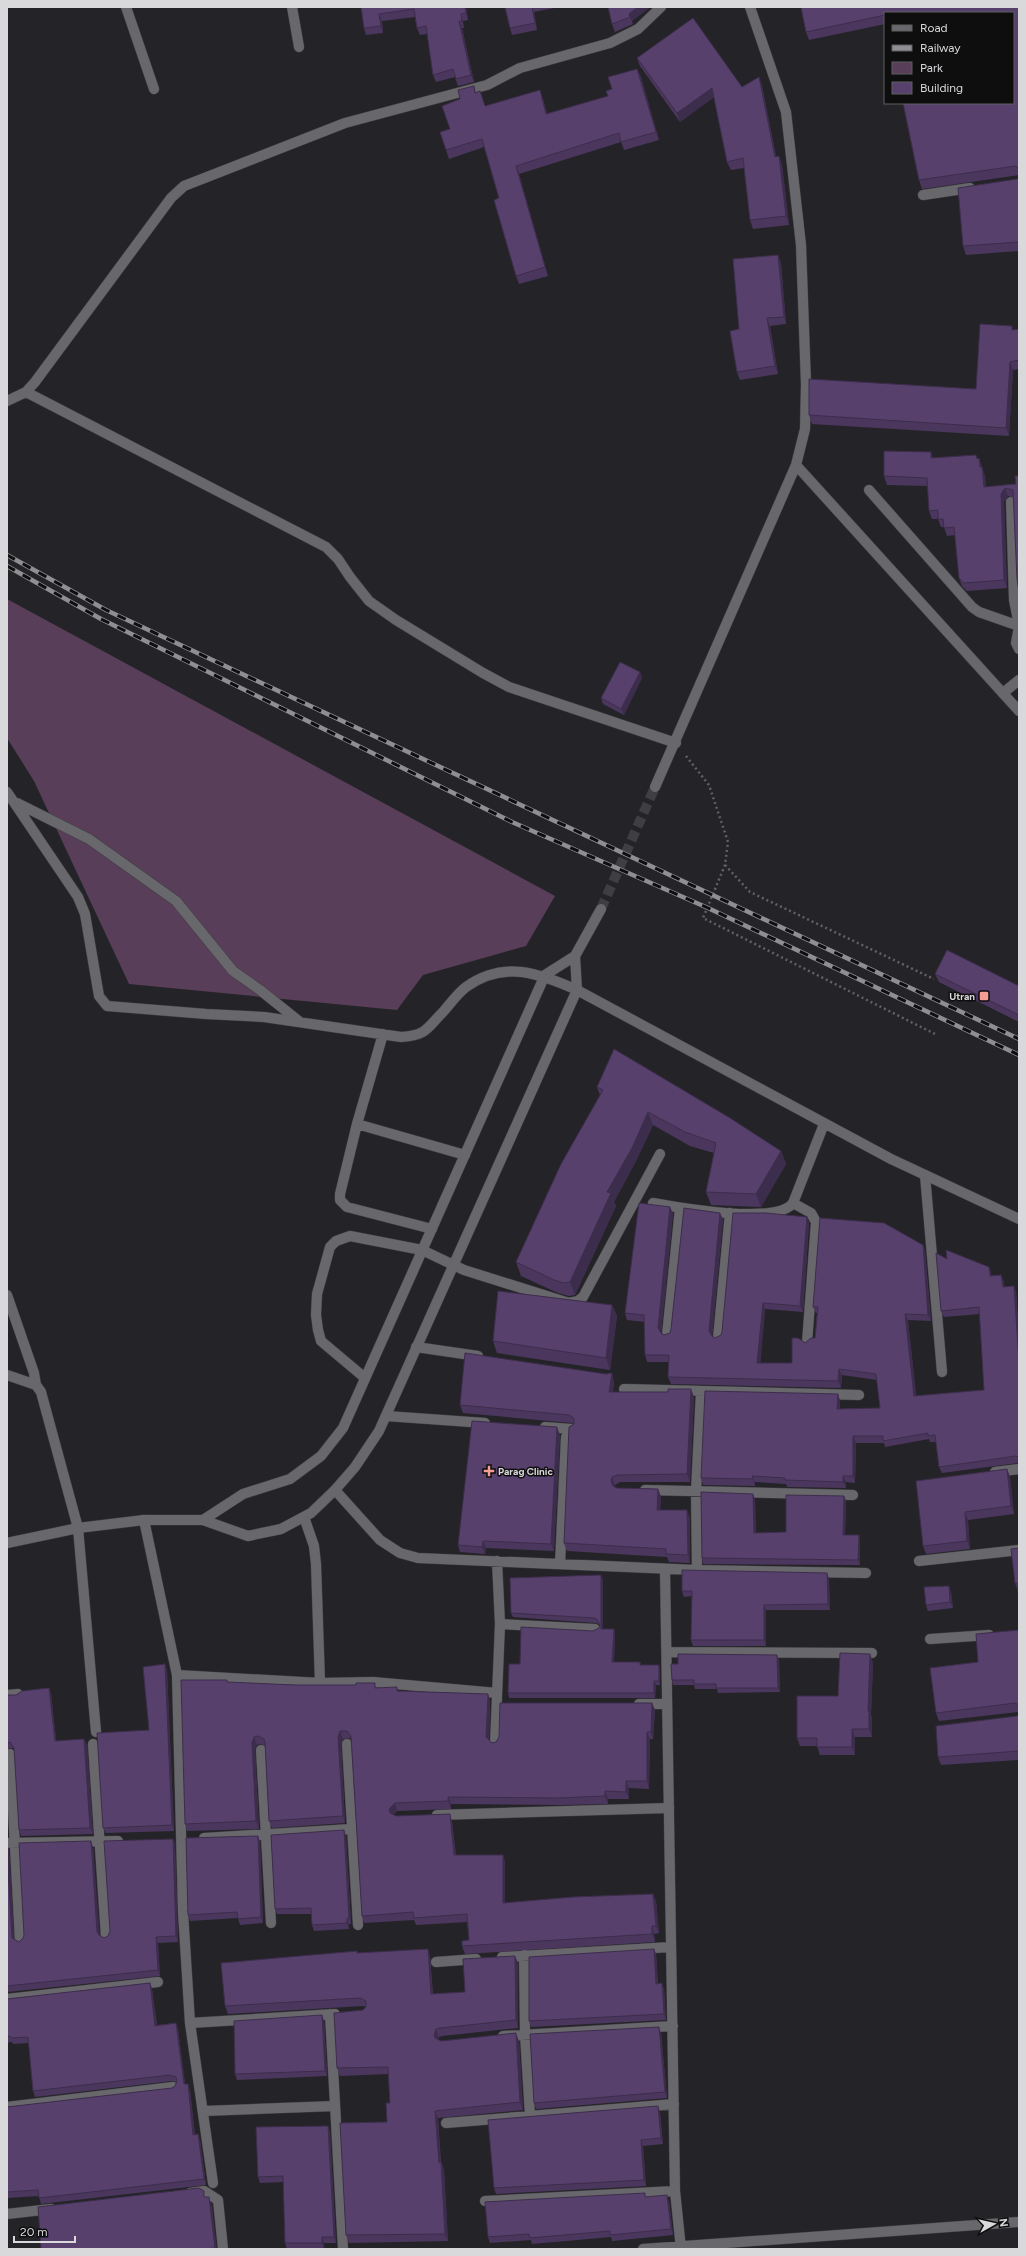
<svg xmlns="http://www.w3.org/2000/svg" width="1026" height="2256" font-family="Figtree,sans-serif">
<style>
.green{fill:#583e58}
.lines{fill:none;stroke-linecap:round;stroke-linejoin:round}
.tertiary-tunnel{stroke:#3f3f43;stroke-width:10;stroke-dasharray:10 5;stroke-linecap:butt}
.service-casing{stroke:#3f3e42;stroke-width:11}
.minor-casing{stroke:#3f3e42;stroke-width:11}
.tertiary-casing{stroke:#3f3e42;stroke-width:11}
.path{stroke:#626265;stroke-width:2.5;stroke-dasharray:2 3;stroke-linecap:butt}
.service{stroke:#68676c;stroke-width:10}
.minor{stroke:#68676c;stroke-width:10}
.tertiary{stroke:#68676c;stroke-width:10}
.rail-casing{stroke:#8f8f93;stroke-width:4.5}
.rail{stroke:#0e0e0f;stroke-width:3;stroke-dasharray:9;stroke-linecap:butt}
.wall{fill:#4b375d}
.shaded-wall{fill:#3d2d4c}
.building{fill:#57406c;stroke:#3d2d4c}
.poi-dot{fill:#f59c95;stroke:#0e0e0f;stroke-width:1.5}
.labels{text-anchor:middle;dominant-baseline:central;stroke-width:3;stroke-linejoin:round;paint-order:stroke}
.poi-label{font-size:10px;font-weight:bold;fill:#d9d9dc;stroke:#0e0e0f;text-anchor:end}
</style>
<rect width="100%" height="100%" fill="#242428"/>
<path class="green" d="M7 599 555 896 526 946 423 975 397 1010 129 984 34 781 7 738Z"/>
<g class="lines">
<path class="tertiary-tunnel" d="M601 909 655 787"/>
<g class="service-casing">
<path id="service" d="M923 195 970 188
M869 490 972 607 979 612 1019 626
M925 1175 942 1372
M365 1378 321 1341 318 1330 316 1315 317 1294 330 1247 336 1241 350 1236 422 1250
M78 1528 96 1732
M437 1815 669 1808"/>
</g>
<g class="minor-casing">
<path id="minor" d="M126 7 154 89
M292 7 299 47
M26 392 326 547 338 559 350 577 369 601 396 620 483 673 509 687 676 743
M7 401 26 392 35 382 171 198 184 186 345 123 487 85 520 68 610 43 638 29 661 7
M1011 502 1014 600 1019 625
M1019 627 1016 643 1019 649
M1003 693 1019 680
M7 792 78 897 85 914 99 996 107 1006 206 1014 264 1017 401 1037C427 1035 426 1029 443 1012 450 1004 457 994 466 987 504 960 539 973 577 990L891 1159 1019 1219
M17 803 89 839 176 901 233 971 260 990 300 1022
M383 1034 357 1124 340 1194V1200L347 1207 432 1229
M357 1124 465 1155
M653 1203C680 1208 777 1225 793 1203L824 1124
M793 1203 811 1213 816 1222 807 1343
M422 1250 464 1270 569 1303 578 1301 583 1297 660 1154
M7 1295 34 1373 36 1385
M667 1335 680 1208
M718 1338 730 1213
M416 1347 478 1356
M7 1375 36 1385 41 1392 78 1528
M624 1389 859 1395
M386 1416 485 1423
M545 1427 571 1429
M995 1472 1019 1469
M335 1490 380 1540 400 1553 418 1558 697 1570 866 1573
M645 1490 853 1495
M304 1517 314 1546 316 1564 320 1683
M144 1520 177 1675 183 1912 190 2023 213 2183
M919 1561 1019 1550
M560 1564 566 1437
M665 1569 675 2191 681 2249
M697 1570 696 1491 701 1391
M500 1624 595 1629
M930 1639 989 1635
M667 1652 872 1653
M177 1675 320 1683 373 1682 497 1693
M7 1695 18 1694
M639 1704H667
M93 1744 106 1937
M347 1744 358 1925
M495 1744 500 1624 497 1561
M261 1750 271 1923
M10 1754 20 1941
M204 1838 351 1829
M7 1843 118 1841
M524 1955 525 2034 530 2116
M502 1957 671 1947
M436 1962 476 1959
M7 1999 158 1982
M330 2014 343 2249
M190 2023 335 2014
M503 2036 673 2026
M7 2107 173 2087
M204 2111 335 2106
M446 2123 674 2104
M190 2193 204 2191 218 2200 223 2249
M485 2201 675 2191
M7 2214 51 2209
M643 2249 1019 2222"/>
</g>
<g class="tertiary-casing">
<path id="tertiary" d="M796 465 1019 711
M655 787 796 465 805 429 806 384 801 245 786 112 750 7
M203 1520 243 1494 290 1479 321 1456 343 1428 545 975 575 956 601 909
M7 1543 78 1528 144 1520H203L248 1536 281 1529 311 1513 335 1490 355 1467 379 1431 577 990 575 956"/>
</g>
<path class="path" d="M686 756 709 785 728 842 725 865 703 918 937 1035
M725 865 750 892 934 979"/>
<use href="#service" class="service"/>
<use href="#minor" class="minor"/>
<use href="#tertiary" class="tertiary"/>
<g class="rail-casing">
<path id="rail" d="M7 555 106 610 1019 1039
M7 566 101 619 512 822 708 908 1019 1055"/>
</g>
<use href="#rail" class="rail"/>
</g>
<path class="wall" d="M361 7H466L468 20 463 21 464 28H462L474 82 458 86 455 77 436 82 433 75 427 34 420 35 417 28 415 17 382 21 383 33 366 35 364 28Z
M505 7H559L534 12 537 30 512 35 510 28Z
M650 7 632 21 633 24 615 32 612 24Z
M801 7H1019V175L922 189 919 180 885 13V24L809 40 806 32Z
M637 58 742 87 759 77 762 86 776 157 779 156 782 165 789 225 753 229 750 220 744 168 731 170 727 162 714 97 680 122 640 66Z
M637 69 641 77 659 140 624 150 621 142 519 174 548 276 519 284 516 276 499 198 484 147 449 159 446 150 460 99 474 86 476 93 485 106 543 99 547 114 608 96 612 89Z
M1019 178V251L966 255 963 246Z
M778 255 781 263 786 324 770 326 778 374 740 380 737 372 739 329Z
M1019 329V369L1013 370 1009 436 812 424 809 415 976 389 1013 330Z
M933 458H979L985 476 986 487 1016 484 1014 498 1008 496 1004 502 1007 588 967 591 962 586 959 578 955 535 947 536 944 527H941L938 519H932L929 511 928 486 887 485 884 476Z
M640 672 642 678 624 715 603 704 601 698Z
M935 974 1019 986V1022L939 982Z
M597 1087 781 1151 786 1164 761 1207 711 1205 706 1192 714 1153 690 1146 653 1125 636 1161 614 1202 616 1206 575 1295 569 1296 558 1293 521 1276 516 1262 600 1095Z
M670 1207 673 1214 661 1333 664 1335 670 1333 723 1219 712 1336 715 1338 721 1335 807 1217 809 1223 803 1312 765 1309 760 1363H792L805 1343 815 1338 817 1313H816L813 1307 923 1245 925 1251 931 1321 908 1320 916 1396 984 1390 980 1314 944 1317 941 1311 947 1259 989 1267 991 1273V1276L1001 1275 1004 1282V1286L1016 1292 1019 1335V1463H1018L942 1473 939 1467 936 1442H930L929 1439 885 1447 884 1443H856L855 1483 846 1482V1488L787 1487 786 1484 755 1482V1486L703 1485 701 1478 838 1394 840 1401V1409L880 1408 877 1380 842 1375 841 1388 671 1384 668 1377 669 1362H647L645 1355V1322L627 1320 625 1313Z
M612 1305 617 1316 610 1370 497 1353 493 1341Z
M614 1381 613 1392 694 1397 690 1482H620L615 1485 614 1487 617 1488 658 1489 661 1497 660 1510 690 1518V1563L669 1562 667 1557 567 1551 564 1543 574 1424 571 1423 463 1413 460 1405Z
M560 1435 554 1551 486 1548 485 1554 460 1552 458 1545Z
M1007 1469 1010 1477 1014 1514 968 1520 970 1549 926 1554 923 1546Z
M844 1496 846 1501 845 1535 860 1540V1565L703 1564 702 1558 755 1499 756 1533 786 1532Z
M1019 1548 1018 1591 1015 1583Z
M827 1573 829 1579 830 1610H766V1646H693L691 1640 692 1596 684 1597 682 1591Z
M603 1579V1629L615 1633 614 1662H640L641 1665 660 1669V1685H656L655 1698H509L508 1693 520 1664 599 1628 600 1625 599 1624 595 1623 513 1617 511 1613Z
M951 1592 953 1608 928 1611 926 1605Z
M1019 1630V1712L939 1721 936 1713 978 1662Z
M779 1660 780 1692 718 1693 717 1689H695L694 1685H673L672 1680Z
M873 1662 871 1715 872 1719V1737H855V1755H820L817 1746H800L797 1738 838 1696Z
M167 1670 174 1831 106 1833 103 1828 149 1730Z
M227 1682 295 1685 377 1688 399 1691 488 1694 490 1702 489 1740 492 1743 652 1703 655 1710 653 1739H650L649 1789 629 1788V1799H608V1804L562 1805 451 1804V1809L397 1811 393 1815 396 1816 450 1814 452 1822 456 1855H503L505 1862V1903L656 1901 659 1933 654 1934 655 1942 465 1954 462 1946 469 1940 467 1922 416 1925 414 1920 364 1923 362 1916 351 1740 350 1738 343 1739 341 1744 345 1823 272 1828 269 1821 265 1746 261 1744 257 1745 255 1750 259 1829 187 1831 185 1824Z
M49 1688 51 1694 56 1741 84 1739 87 1745 93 1834 21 1836 19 1830 15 1751 13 1748 7 1749V1695H16Z
M1019 1714V1760L941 1765 938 1757 1017 1716Z
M258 1836 260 1842 263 1923 240 1925 238 1918 190 1921 188 1915Z
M346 1836 351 1924H349V1929L314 1931 312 1925 311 1914H277L275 1909Z
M173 1839 175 1844 178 1942 158 1943 160 1976 7 1992V1845L9 1849 14 1939 19 1942 23 1938 93 1847 99 1935 104 1938 108 1936Z
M654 1949 656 1954 658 1984 664 1989 666 2020 531 2027 529 2021Z
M357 1951V1953L430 1956 433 1994 465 1992 518 1963V2028L442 2036 439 2037 438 2040 441 2041H519L523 2110 438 2118 441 2162 444 2170 448 2241 349 2243 346 2235 387 2122 390 2103 388 2074 340 2076 337 2068 363 2010 366 2007 363 2006 228 2014 225 2006Z
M150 1983 152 1989 157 2025 176 2023 178 2029 185 2084 190 2090 195 2135 198 2134 200 2140 206 2185 41 2204 39 2196 7 2198V2107L172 2088 175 2086 177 2082 172 2081 35 2097 33 2091 29 2043 13 2044 12 2042 7 2043V1999Z
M322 2015 324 2021 327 2076 237 2080 235 2074Z
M661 2033 667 2098 536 2109 534 2103Z
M660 2112 663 2144 643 2146 646 2186 496 2194 494 2188Z
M328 2126 330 2132 336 2243H324V2249H287L285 2243 284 2182 260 2183 258 2177Z
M647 2197 669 2201 673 2235 612 2241 611 2237 532 2244 531 2240 490 2243 488 2237Z"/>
<path class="shaded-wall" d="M465 7H466L468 20 466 13Z
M532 7 534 12 537 30 535 23Z
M638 7H650L632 21 633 24 629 14Z
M379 14 382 21 383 33 381 26Z
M461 14 463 21 464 28 462 21Z
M459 21 462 28 474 82 471 75Z
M637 69 641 77 659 140 656 132Z
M759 77 762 86 778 165 775 157Z
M712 88 715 96 680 122 677 113Z
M540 90 543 99 549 122 546 114Z
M779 156 782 165 789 225 786 216Z
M516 166 519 174 548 276 545 267Z
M778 255 781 263 786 324 784 317Z
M767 318 770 326 778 374 775 366Z
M1010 362 1013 370 1009 436 1006 428Z
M931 452 934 460 931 458Z
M979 458 985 476 987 495 984 487 980 467Z
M1005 488 1008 496 1004 502 1007 588 1004 580 1001 494Z
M640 672 642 678 624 715 621 709Z
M648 1112 653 1125 636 1161 614 1202 616 1206 575 1295 570 1282 607 1192Z
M781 1151 786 1164 761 1207 756 1194Z
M670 1207 673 1214 661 1334 658 1328Z
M720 1213 723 1219 712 1337 709 1331Z
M807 1217 809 1223 803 1312 800 1306Z
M923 1245 925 1251 931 1321 928 1315Z
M989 1267 991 1273 992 1283 990 1276Z
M1001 1275 1004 1282 1005 1293 1003 1287Z
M1014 1286 1016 1292 1019 1335V1363Z
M763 1303 765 1309 760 1370 757 1363Z
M612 1305 617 1316 610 1370 606 1358Z
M905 1314 908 1320 917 1402 914 1396Z
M839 1369 842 1375 841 1388 838 1381Z
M612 1373 614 1381 612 1400 609 1392Z
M691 1389 694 1397 690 1482 687 1474Z
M838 1394 840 1401 839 1416 837 1409Z
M557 1427 560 1435 554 1551 551 1544Z
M853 1436 856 1443 855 1483 853 1476Z
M1007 1469 1010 1477 1014 1514 1011 1506Z
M752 1476 755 1482V1486L753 1479Z
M843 1476 846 1482V1488L843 1482Z
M612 1477 615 1485 614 1489 611 1481Z
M658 1489 661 1497 660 1518 657 1510Z
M753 1494 755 1499 756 1538 754 1533Z
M844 1496 846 1501 845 1540 843 1535Z
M687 1510 690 1518V1563L688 1555Z
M965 1512 968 1520 970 1549 967 1541Z
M859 1535 860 1540V1565L858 1560Z
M483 1541 486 1548 485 1554 482 1547Z
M827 1573 829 1579 830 1610 828 1604Z
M601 1575 603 1579V1633L601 1629Z
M949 1586 951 1592 953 1608 950 1602Z
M764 1605 766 1610V1646L764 1640Z
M614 1629 615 1633 614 1666 612 1662Z
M870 1654 873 1662 871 1715 872 1719V1737L869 1729 868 1711Z
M777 1655 779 1660 780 1692 778 1688Z
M165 1664 167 1670 174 1831 172 1825Z
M659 1665 660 1669V1685L659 1681Z
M654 1681 656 1685 655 1698 654 1693Z
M49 1688 51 1694 57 1747 55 1741Z
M488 1694 490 1702 489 1744 486 1737Z
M652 1703 655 1710 653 1739 651 1732Z
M852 1729 855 1737V1755L852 1747Z
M340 1731 343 1739 341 1744 345 1823 343 1816 338 1737Z
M647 1732 650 1739 649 1789 647 1781Z
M254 1737 257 1745 255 1750 259 1829 256 1821 252 1743Z
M84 1739 87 1745 93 1834 90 1828Z
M626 1781 629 1788V1799L626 1792Z
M605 1791 608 1799V1804L605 1796Z
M448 1797 451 1804V1809L448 1801Z
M395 1803 397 1811 392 1817 389 1809Z
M450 1814 452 1822 456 1862 454 1855Z
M7 1820 8 1836 7 1834Z
M344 1830 346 1836 351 1924 349 1918Z
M258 1836 260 1842 263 1923 261 1917Z
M173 1839 175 1844 178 1942 176 1936Z
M91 1841 93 1847 100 1937 97 1932Z
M7 1845 9 1849 14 1944 12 1938Z
M503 1855 505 1862V1911L503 1903Z
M653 1894 656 1901 659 1933 656 1926Z
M347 1918 349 1924V1929L347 1923Z
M652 1926 654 1934 655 1942 652 1934Z
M156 1937 158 1943 160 1976 158 1970Z
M428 1949 430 1956 433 2002 431 1994Z
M654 1949 656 1954 658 1990 656 1984Z
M515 1956 518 1963V2028L516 2020Z
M150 1983 152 1989 157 2031 155 2026Z
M662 1983 664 1989 666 2020 664 2014Z
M322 2015 324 2021 327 2076 325 2071Z
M176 2023 178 2029 186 2090 184 2084Z
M659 2027 661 2033 667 2098 665 2092Z
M436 2029 439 2037 437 2042 434 2035Z
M516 2033 519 2041 523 2110 520 2102Z
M188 2084 190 2090 195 2140 193 2135Z
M658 2106 660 2112 663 2144 661 2138Z
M435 2111 438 2118 441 2170 439 2163Z
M328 2126 330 2132 336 2243 334 2237Z
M198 2134 200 2140 206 2185 204 2179Z
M641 2140 643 2146 646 2186 644 2180Z
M441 2162 444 2170 448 2241 445 2234Z
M667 2195 669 2201 673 2235 671 2229Z
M209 2197 212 2206 217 2249H215V2248Z
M322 2237 324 2243V2249L322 2243Z"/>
<path class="building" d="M361 7H465L466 13 461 14 462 21H459L471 75 456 79 453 69 433 75 426 26 417 28 414 9 379 14 381 26 364 28Z
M505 7H532L535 23 510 28Z
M608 7H638L629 14 630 17 612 24Z
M801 7H1019V168L1015 166 919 180 903 103H1013V13H885V16V15L806 32Z
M693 18 742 87 759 77 775 157 779 156 786 216 750 220 743 158 727 162 712 88 677 113 637 58Z
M637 69 656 132 621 142 619 133 516 166 545 267 516 276 494 200 499 198 482 139 446 150 440 132 450 129 442 106 460 99 458 90 474 86 475 93 480 91 485 106 540 90 546 114 608 96 606 91 612 89 608 77Z
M1019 178V242L963 246 958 188 1017 179Z
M778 255 784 317 767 318 775 366 737 372 730 331 739 329 733 259Z
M980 324 1012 326V330L1019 329V360L1010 362 1006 428 809 415V379L976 389Z
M884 451 931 452V458L976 455 977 459 979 458 980 467H982L984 487 1016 484 1015 476H1019V592L1017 579 1013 490 1005 488 1001 494 1004 580 964 583 959 578 954 527 944 528 943 519H938V510L929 511 927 478 884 476Z
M620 662 640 672 621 709 601 698Z
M947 950 1019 986V1015L935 974Z
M614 1049 730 1118 781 1151 756 1194 706 1192 716 1143 685 1132 648 1112 632 1148 607 1192 611 1193 570 1282 564 1283 554 1280 516 1262 561 1164 603 1090 597 1087Z
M639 1203 670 1207 658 1328 661 1333 664 1335 670 1333 671 1329 684 1208 720 1213 709 1331 712 1336 715 1338 721 1335 722 1332 733 1213H766L807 1217 800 1306 763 1303 757 1363H792V1338H798L805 1343 811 1338H815L818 1307H813L820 1218 884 1223 923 1245 928 1315 905 1314 914 1396 984 1390 979 1307 941 1311 936 1253 947 1259 946 1250 989 1267 990 1276 1001 1275 1003 1287 1014 1286 1019 1363V1457L1016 1456 939 1467 935 1435 928 1436V1433L883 1441V1436H853V1476H843V1482L785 1480V1478L752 1476 753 1479 701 1478 705 1391 838 1394 837 1409 880 1408 876 1374 839 1369 838 1381 668 1377 669 1355H645L644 1315 625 1313Z
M498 1291 612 1305 606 1358 493 1341Z
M465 1353 606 1374 612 1373 609 1392H668V1389H691L687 1474 617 1475 612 1477 611 1481 613 1486 617 1488 658 1489 657 1510H687L688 1555 666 1554V1549L564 1543 569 1427 574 1424V1418L569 1415 460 1405Z
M472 1421 557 1427 551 1544 483 1541 482 1547 458 1545Z
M1007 1469 1011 1506 965 1512 967 1541 923 1546 916 1481Z
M701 1492 753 1494 754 1533 786 1532V1495L844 1496 843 1535H859L858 1560 702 1558Z
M1019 1548V1600L1017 1583H1015L1011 1549Z
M682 1570 827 1573 828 1604 764 1605V1640H691L692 1591H682Z
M601 1575V1629H614L612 1662H640V1665H659V1681H654V1693H508L509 1664H520L521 1627 593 1631 599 1628 600 1625 597 1619 594 1618 511 1613 510 1578Z
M949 1586 950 1602 926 1605 924 1587Z
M1019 1630V1705L1015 1703 936 1713 930 1668 978 1662 976 1634Z
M840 1653 870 1654 868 1711H869V1729H852V1747H817V1738H797V1696H838Z
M678 1654 777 1655 778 1688H716V1684H694V1680H672L671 1664H678Z
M165 1664 172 1825 103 1828 97 1733 149 1730 143 1667Z
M181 1680H227V1682L295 1685H356V1683H375V1688L397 1687V1691L488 1694 486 1737 492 1743 496 1742 499 1737 500 1703H652L651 1732H647V1781H626V1792L605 1791V1796L559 1798 448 1797V1801L395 1803 389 1809 390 1813 396 1816 450 1814 454 1855H503V1903L573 1897 653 1894 656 1926H652V1934L462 1946V1941L469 1940 467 1914 414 1918 413 1912 362 1916 351 1736 347 1731H340L338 1737 343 1816 269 1821 265 1742 264 1739 258 1736 254 1737 252 1743 256 1821 185 1824Z
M49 1688 55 1741 84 1739 90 1828 19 1830 14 1748 10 1742 7 1743V1695H16L22 1691Z
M1019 1714V1751L938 1757 936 1726 1017 1716Z
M344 1830 349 1918H347V1923L312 1925 311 1908 275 1909 271 1835Z
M258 1836 261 1917 238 1919 237 1912 188 1915 186 1838Z
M173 1839 176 1936 156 1937 158 1970 7 1986V1852L12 1938 19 1942 23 1938 24 1935 19 1843 91 1841 97 1932 99 1935 104 1938 108 1936 110 1931 104 1841Z
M428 1949 431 1994 465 1992 463 1959 515 1956 516 2020 440 2028 436 2029 434 2035 435 2038 441 2041 516 2033 520 2102 435 2111 439 2163 441 2162 445 2234 346 2235 340 2123 387 2122 386 2103H390L388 2067 337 2068 334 2013 363 2010 366 2007V2001L360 1998 225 2006 221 1963 357 1951V1953Z
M654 1949 656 1984 662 1983 664 2014 529 2021V1957Z
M150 1983 155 2026 176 2023 184 2084H188L193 2135 198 2134 204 2179 39 2198 38 2190 7 2192V2107L172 2088 175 2086 177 2081 176 2077 170 2075 33 2091 28 2037 11 2038 10 2036 7 2037V1999Z
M322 2015 325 2071 235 2074 234 2021Z
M659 2027 665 2092 534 2103 530 2034Z
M658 2106 661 2138 641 2140 644 2180 494 2188 488 2120Z
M328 2126 334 2237H322V2243H285L283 2176 258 2177 256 2127Z
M199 2188 204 2191V2197H209L215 2248 204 2249H41L38 2207Z
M645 2193V2197L667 2195 671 2229 610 2235V2231L530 2238 529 2234 488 2237 485 2202Z"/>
<g class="poi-dot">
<rect x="979" y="991" width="10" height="10" rx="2"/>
<path d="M487 1465h4v4h4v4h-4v4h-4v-4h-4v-4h4z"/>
</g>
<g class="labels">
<g class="poi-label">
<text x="975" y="996">Utran</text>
<text x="498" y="1471" text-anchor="start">Parag Clinic</text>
</g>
</g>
<rect width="1026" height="2256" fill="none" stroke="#d9d9dc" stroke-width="16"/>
<rect x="884" y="12" width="130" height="92" fill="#0e0e0f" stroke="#5f5f61"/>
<rect x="892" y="25" width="20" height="6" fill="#68676c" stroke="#5f5f61"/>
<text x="920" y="32" font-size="12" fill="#d9d9dc">Road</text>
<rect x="892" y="45" width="20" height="6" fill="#8f8f93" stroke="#5f5f61"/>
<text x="920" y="52" font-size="12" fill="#d9d9dc">Railway</text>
<rect x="892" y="62" width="20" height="12" fill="#583e58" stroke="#5f5f61"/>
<text x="920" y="72" font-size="12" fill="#d9d9dc">Park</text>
<rect x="892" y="82" width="20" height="12" fill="#57406c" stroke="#5f5f61"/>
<text x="920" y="92" font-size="12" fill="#d9d9dc">Building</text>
<g transform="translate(994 2224) rotate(82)" stroke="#0e0e0f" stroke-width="3" paint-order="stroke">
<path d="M0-3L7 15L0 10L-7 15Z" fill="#d9d9dc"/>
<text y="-6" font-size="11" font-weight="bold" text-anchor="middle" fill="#d9d9dc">N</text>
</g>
<path d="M14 2236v6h61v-6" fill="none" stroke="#d9d9dc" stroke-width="2"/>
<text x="20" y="2236" font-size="12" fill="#d9d9dc" stroke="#0e0e0f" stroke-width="3" paint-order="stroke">20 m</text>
</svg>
